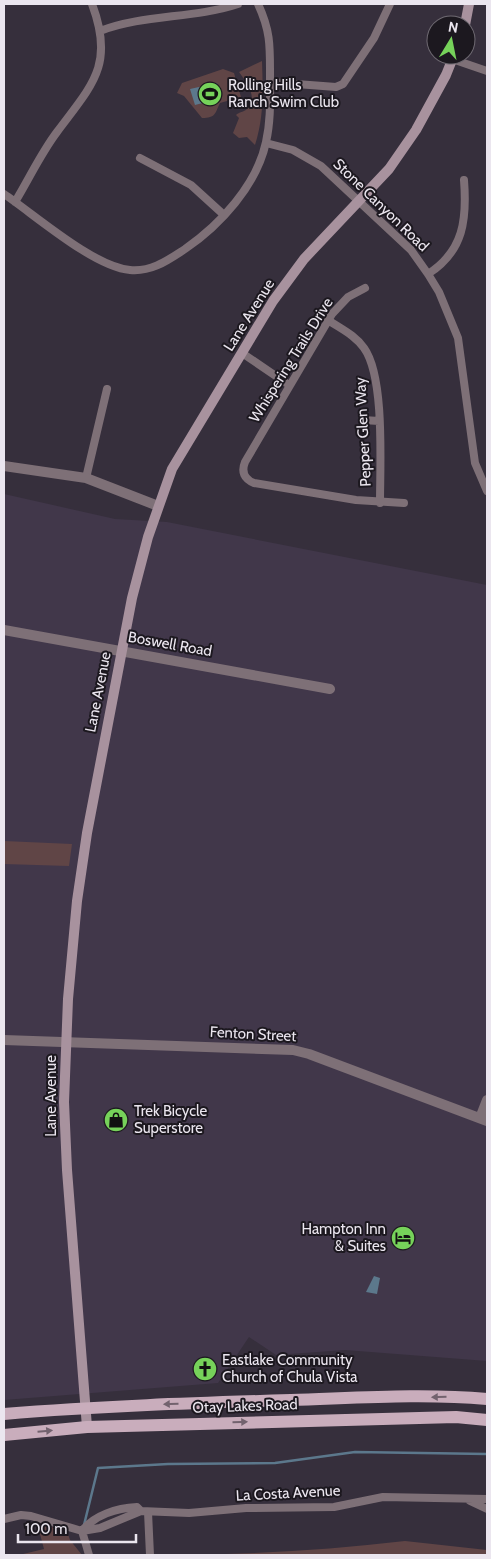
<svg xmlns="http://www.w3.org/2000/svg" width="491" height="1559" font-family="Cabin,sans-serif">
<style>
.built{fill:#41374a}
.green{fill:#604546}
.water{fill:#5c788c}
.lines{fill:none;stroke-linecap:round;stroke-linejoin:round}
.stream{stroke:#5c788c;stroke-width:2.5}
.minor{stroke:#7e7077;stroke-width:8}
.tertiary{stroke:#7e7077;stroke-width:10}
.secondary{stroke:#a8929e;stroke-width:10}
.primary{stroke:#c9adbc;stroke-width:12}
.oneway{fill:#72626e}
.labels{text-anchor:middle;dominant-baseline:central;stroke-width:4;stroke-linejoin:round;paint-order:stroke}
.poi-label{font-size:15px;fill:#ebe6ef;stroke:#1c181f;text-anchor:start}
.street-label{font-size:15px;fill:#ebe6ef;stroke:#1c181f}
</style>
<rect width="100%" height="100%" fill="#362f3c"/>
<path class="built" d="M4 494 115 519 167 522 487 585V1361L345 1350 276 1355 249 1337 218 1383 4 1400Z"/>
<path class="green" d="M262 61C263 91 264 117 255 145L247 137 239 138 233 133 239 118 236 115C239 112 244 112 247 109 259 98 246 82 239 72Z
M223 69 234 73 241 97 220 103C215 113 216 118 202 118L184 96 177 93 182 83Z
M4 841 72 844 69 866 4 864Z
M37 1523 67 1531 70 1540 82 1555H19L44 1549Z
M405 1541 487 1550V1555H180C255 1554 330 1550 405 1541Z"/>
<path class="water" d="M217 83 222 98 195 105 190 89Z
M374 1276 380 1278 377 1294 366 1292Z"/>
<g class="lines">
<path class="stream" d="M84 1525 98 1468 168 1464 275 1463 355 1452 487 1454"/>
<path class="minor" d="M100 31C144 14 193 19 238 4
M452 59 487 71
M270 82 336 87 343 84 374 38 390 4
M266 143 293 150 321 166 411 250 428 274 439 292 458 338 475 463 487 491
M140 158 191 185 224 215
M4 194C35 215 94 267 130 270 152 272 168 260 185 249 220 225 257 185 266 142 271 120 270 99 270 78 270 47 271 32 258 4
M15 202C29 179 41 153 57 132 92 85 115 65 92 4
M428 274C464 251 467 219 464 180
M365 288 348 297 332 314 245 462C241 472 244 479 254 483L356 500 404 503
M328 320C341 329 355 335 364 348 385 377 380 465 380 503
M242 353 289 385
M363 420 379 421
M86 478 107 389
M470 1501 487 1509
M141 1511 189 1513 246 1508 334 1507 383 1497 487 1499
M148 1512 150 1555
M4 1519 21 1515 31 1516 82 1531 100 1528 141 1511 137 1507C117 1508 94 1515 82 1531
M82 1531 89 1555"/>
<path class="tertiary" d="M4 466 86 478 158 506
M4 630 330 689
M4 1040 293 1050 309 1054 487 1121
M480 1118 487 1100"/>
<path class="secondary" d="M465 25 469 4
M87 1427 67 1170 64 1102 68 999 77 901 87 833 132 598 148 537 172 469 273 301 304 259 389 169 416 130 446 75 454 55"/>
<path class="primary" d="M4 1414C99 1406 195 1403 291 1400 356 1398 423 1393 487 1399
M4 1435 87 1427 456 1417 487 1420"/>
</g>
<defs><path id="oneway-solid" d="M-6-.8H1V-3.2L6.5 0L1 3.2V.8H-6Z" transform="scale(1.25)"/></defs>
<g class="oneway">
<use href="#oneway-solid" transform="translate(439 1397) rotate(179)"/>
<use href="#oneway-solid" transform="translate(171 1404) rotate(178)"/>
<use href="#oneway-solid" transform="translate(240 1422) rotate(-2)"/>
<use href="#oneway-solid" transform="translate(45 1431) rotate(-5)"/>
</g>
<defs>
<g id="stadium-disc" transform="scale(1.25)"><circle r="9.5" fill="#76d25a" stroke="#1c181f"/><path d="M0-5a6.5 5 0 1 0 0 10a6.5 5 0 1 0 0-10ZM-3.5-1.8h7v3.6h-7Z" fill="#111"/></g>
<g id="shop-disc" transform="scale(1.25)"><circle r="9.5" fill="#76d25a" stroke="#1c181f"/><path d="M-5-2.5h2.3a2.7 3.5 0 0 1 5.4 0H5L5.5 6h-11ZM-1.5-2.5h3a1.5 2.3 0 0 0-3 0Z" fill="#111"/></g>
<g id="hotel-disc" transform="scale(1.25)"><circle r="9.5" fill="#76d25a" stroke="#1c181f"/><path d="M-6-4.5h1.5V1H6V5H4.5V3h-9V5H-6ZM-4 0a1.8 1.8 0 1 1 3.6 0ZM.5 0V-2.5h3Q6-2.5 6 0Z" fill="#111"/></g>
<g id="church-disc" transform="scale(1.25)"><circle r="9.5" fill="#76d25a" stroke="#1c181f"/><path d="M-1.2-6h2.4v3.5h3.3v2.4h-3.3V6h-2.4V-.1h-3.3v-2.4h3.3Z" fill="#111"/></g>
</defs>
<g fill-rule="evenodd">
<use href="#stadium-disc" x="210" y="94"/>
<use href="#shop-disc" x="116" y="1120"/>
<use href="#hotel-disc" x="403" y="1238"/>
<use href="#church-disc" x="205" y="1369"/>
</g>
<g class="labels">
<g class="poi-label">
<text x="228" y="85">Rolling Hills<tspan x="228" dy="17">Ranch Swim Club</tspan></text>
<text x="134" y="1111">Trek Bicycle<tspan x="134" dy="17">Superstore</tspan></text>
<text x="386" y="1229" text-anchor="end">Hampton Inn<tspan x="386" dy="17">&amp; Suites</tspan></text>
<text x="222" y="1360">Eastlake Community<tspan x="222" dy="17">Church of Chula Vista</tspan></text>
</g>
<g class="street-label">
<text transform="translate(381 205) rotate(44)">Stone Canyon Road</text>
<text transform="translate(249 315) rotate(-58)">Lane Avenue</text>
<text transform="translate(291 360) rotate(-58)">Whispering Trails Drive</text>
<text transform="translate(363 432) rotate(-93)">Pepper Glen Way</text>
<text transform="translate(170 644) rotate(10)">Boswell Road</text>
<text transform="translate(98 692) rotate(-79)">Lane Avenue</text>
<text transform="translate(253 1034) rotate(3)">Fenton Street</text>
<text transform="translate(51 1096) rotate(-90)">Lane Avenue</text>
<text transform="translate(245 1406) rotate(-2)">Otay Lakes Road</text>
<text transform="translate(288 1493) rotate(-3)">La Costa Avenue</text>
</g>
</g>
<rect width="491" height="1559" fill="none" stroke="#ebe6ef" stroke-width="10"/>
<g transform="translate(451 40) rotate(10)"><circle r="24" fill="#1c181f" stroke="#6f6a72"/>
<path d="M0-4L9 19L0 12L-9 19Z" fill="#76d25a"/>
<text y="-8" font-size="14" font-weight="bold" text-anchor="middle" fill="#ebe6ef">N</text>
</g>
<path d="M18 1534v8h118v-8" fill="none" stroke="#ebe6ef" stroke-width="2.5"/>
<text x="25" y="1534" font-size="15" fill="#ebe6ef" stroke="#1c181f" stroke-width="4" paint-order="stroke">100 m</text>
</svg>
